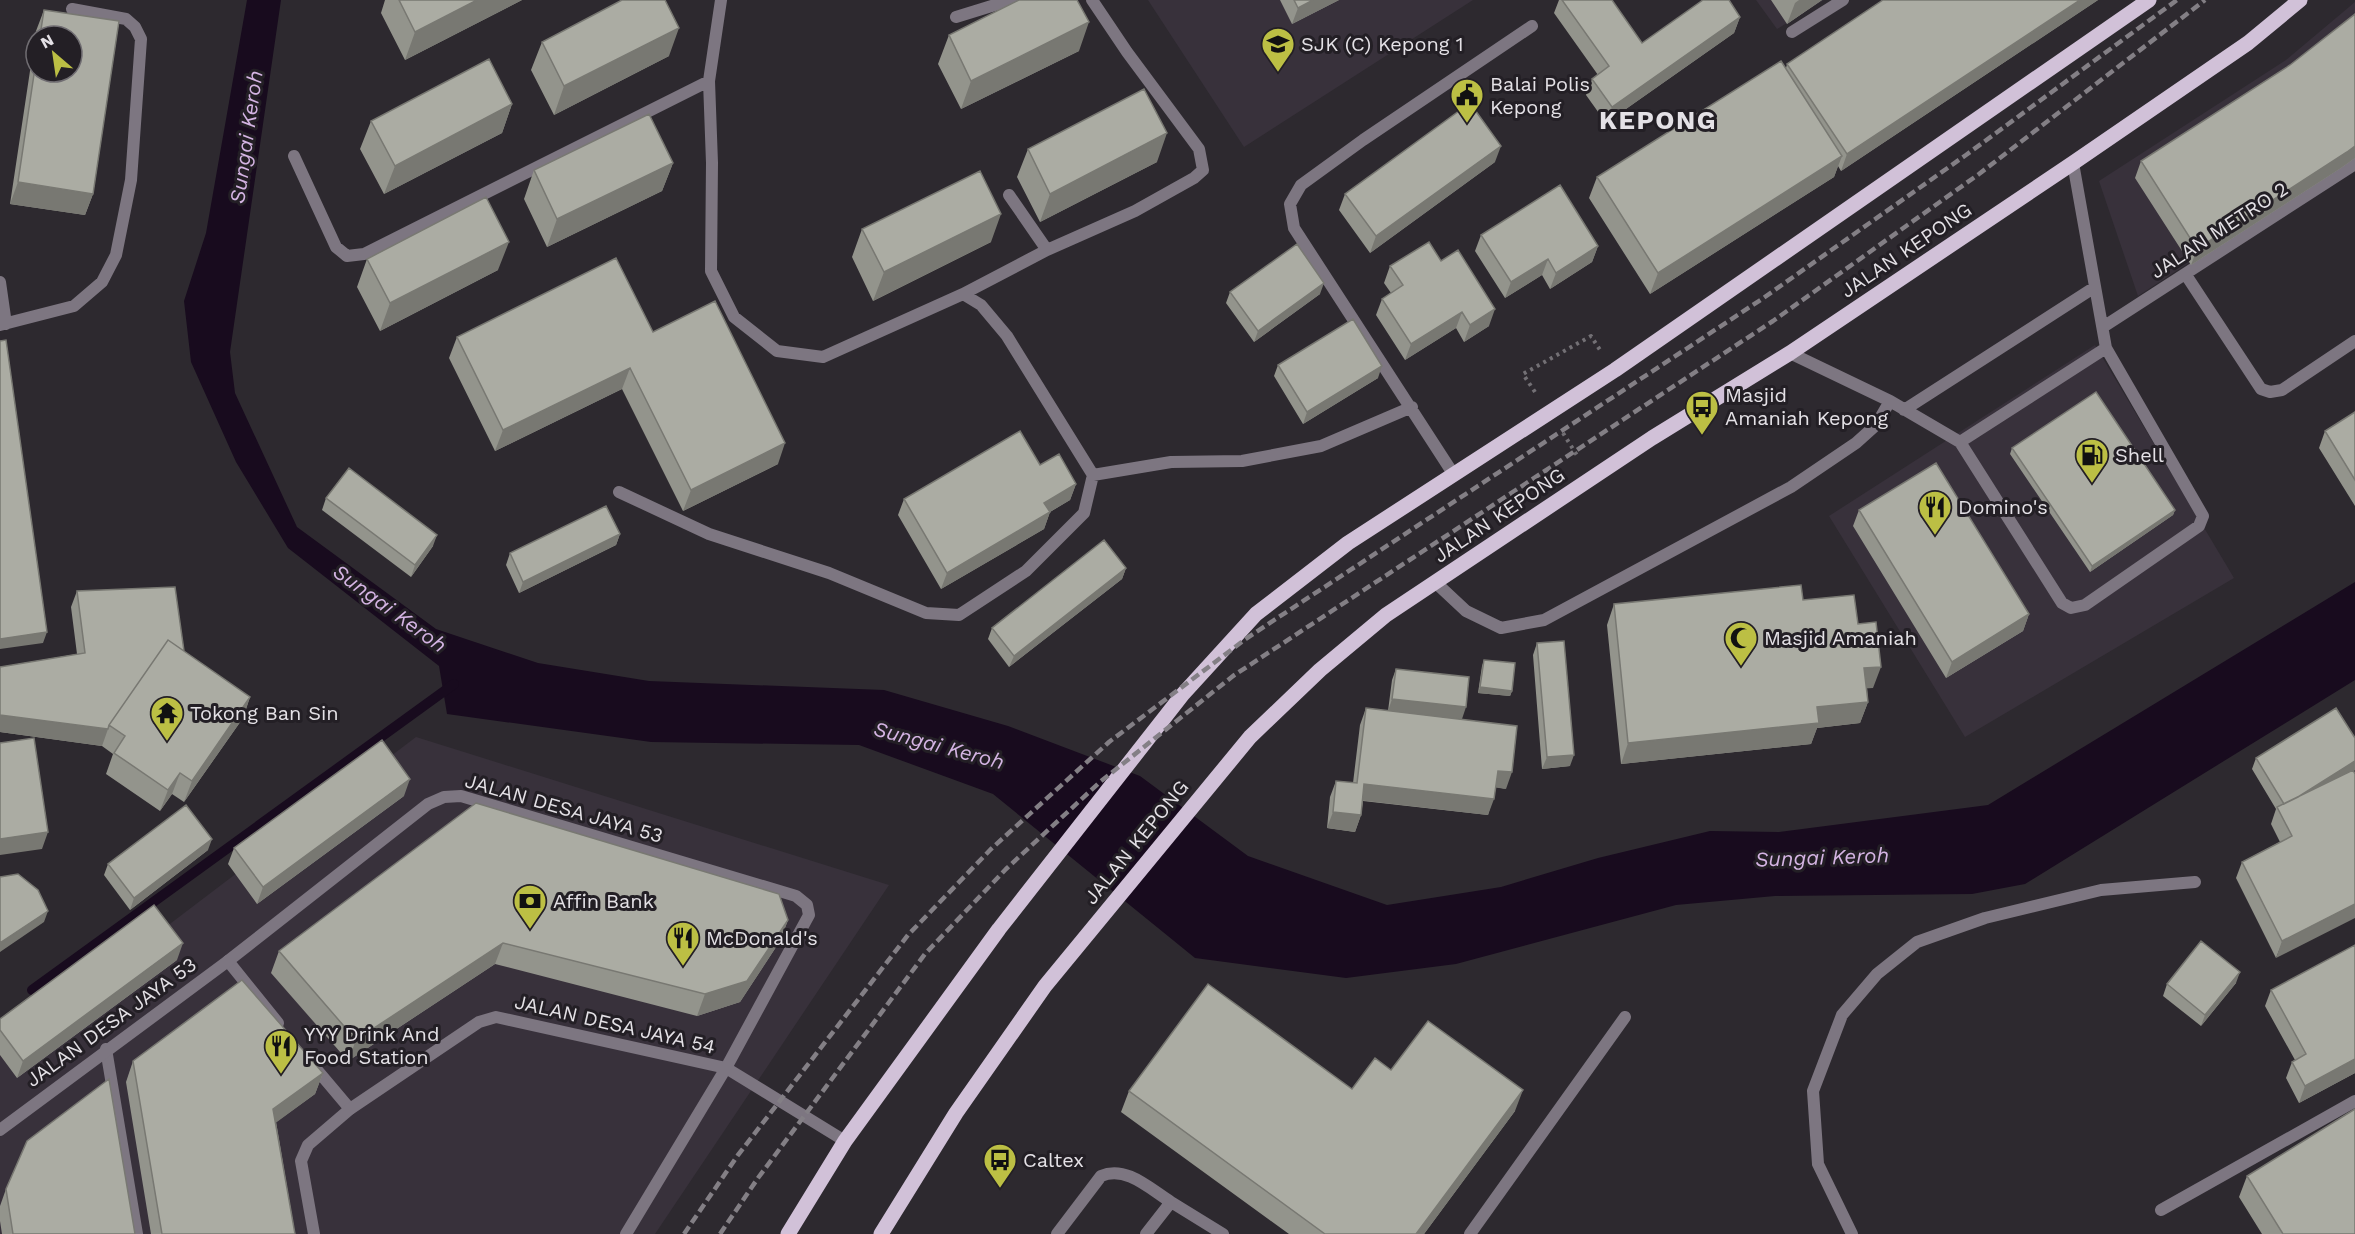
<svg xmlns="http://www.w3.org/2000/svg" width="2355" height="1234" font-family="'Work Sans',sans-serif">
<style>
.built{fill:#38313b}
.water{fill:#180b1e}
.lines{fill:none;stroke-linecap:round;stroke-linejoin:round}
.stream{stroke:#180b1e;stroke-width:10}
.path{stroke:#737075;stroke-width:4;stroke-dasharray:3 4.5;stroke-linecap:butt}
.lane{stroke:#7d7681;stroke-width:12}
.street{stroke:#7d7681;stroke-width:12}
.primary{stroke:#d1c1d8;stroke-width:15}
.rail{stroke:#837f85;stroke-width:4.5;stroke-dasharray:9 4.5;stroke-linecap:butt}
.wall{fill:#93948c;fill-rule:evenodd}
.shaded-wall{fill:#787872}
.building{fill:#abaca3;stroke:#787872;stroke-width:1.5}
.labels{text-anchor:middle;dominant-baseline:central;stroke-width:6;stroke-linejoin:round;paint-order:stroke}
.poi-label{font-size:20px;fill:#e4e1e6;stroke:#231f25;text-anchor:start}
.street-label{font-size:20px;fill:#e4e1e6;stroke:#231f25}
.water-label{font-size:21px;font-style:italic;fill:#d4b4e3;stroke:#231f25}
.district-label{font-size:26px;font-weight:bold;letter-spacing:1.5px;fill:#e4e1e6;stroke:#231f25}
</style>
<rect width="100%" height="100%" fill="#2d292f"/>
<path class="built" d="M1148 0H1473L1244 147Z
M1756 0H1824L1777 29Z
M2355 2V154L2138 296 2099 181 2286 60Z
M2095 345 2234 578 1965 737 1829 516Z
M416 737 889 885 655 1234H0V1053Z"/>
<path class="water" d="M247 0H281L230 352 235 393 297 527 436 629 538 663 649 681 884 690 1008 726 1140 776 1248 856 1387 905 1501 887 1598 858 1710 831 1779 832 1988 805 2355 582V680L2025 884 1972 894 1775 896 1676 905 1456 964 1346 978 1195 958 993 794 859 745 651 742 447 714 439 666 288 548 236 462 191 362 184 301 206 233Z"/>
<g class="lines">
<path class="stream" d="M32 990 454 684"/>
<path class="path" d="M1535 392 1523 374 1591 336 1600 350
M1563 433 1578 457"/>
<path class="lane" d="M721 0 709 81 712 163 711 271 734 317 777 351 823 357 963 294 981 305 1007 336 1093 475 1171 462 1242 461 1321 446 1412 407
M956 17 1011 0
M1792 32 1843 0
M294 156 336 247 347 256 364 254 709 81
M1009 195 1047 250
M2186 275 2261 389 2270 392 2282 390 2355 341
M0 282 6 324
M963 294 1047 250 1135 211 1194 178 1203 170 1199 149 1127 52 1092 0
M0 325 74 306 102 282 116 255 131 180 141 39 135 27 126 19 72 9
M2103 327 2355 164
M1790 353 1890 401 1960 442 2106 348 2073 163
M1904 410 2095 287
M1960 442 2062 603 2071 608 2085 605 2199 526 2203 516 2106 348
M1454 475 1294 228 1290 204 1301 185 1363 140 1532 26
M619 492 709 534 829 573 926 613 959 615 1026 571 1084 513 1093 475
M1435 582 1466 611 1501 628 1544 620 1791 487 1856 443 1876 425 1890 401
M228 961 278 1023
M106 1049 137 1234
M312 1064 350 1109
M1057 1234 1101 1176C1126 1165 1150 1189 1171 1202
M1146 1234 1171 1202 1223 1234
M1470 1234 1625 1017
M1852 1234 1818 1164 1813 1091 1842 1015 1877 974 1917 942 1985 918 2101 890 2195 882"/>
<path class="street" d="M0 1130 228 961 428 804 444 797 461 796 796 896 807 905 809 915 726 1068 626 1234
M2161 1210 2355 1101
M314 1234 301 1161 308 1145 350 1109 479 1022 496 1017 726 1068 845 1141"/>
<path class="primary" d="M788 1234 845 1141 999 929 1183 694 1256 614 1348 543 1615 370 2149 0
M881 1234 956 1113 1045 986 1250 737 1320 670 1386 615 1652 438 1790 353 2073 163 2248 43 2300 0"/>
<path class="rail" d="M684 1234 738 1155 908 935 991 849 1109 742 1247 638 1762 299 1966 155 2177 0
M720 1234 758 1178 925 954 1006 869 1100 782 1233 676 1773 321 1979 174 2205 0"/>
</g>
<path class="wall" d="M385 0H522L405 60 381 13Z
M1280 0H1339L1292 24Z
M1559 0H1612L1642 43 1740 17 1734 33 1606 123 1586 95 1592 79 1598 75 1554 13Z
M1771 0H1822L1787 24Z
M1883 0H2098L1841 171 1838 166 1834 177 1650 294 1589 198 1597 177 1786 68 1787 64Z
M44 10 119 21 93 194 85 215 10 204 36 31ZM36 36H72V72H36Z
M2355 14V158L2341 168 2191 265 2135 178 2141 161 2290 65Z
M949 35 1079 51 961 109 938 64Z
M542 42 669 56 554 115 531 70Z
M512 104 502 133 384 194 360 149 371 121Z
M1028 149 1157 162 1040 222 1017 177Z
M1495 162 1370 253 1339 210 1345 194Z
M673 163 662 191 547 247 524 199 534 170Z
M862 229 991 242 873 301 852 257Z
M1481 235 1598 246 1592 262 1550 289 1542 275 1505 298 1475 251Z
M367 259 498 270 380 331 357 287Z
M1441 261 1489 326 1464 342 1456 328 1405 360 1376 315 1382 299 1391 293 1384 283 1390 266Z
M1230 292 1320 294 1254 342 1226 303Z
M653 332 778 464 683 511 622 389 495 451 449 358 457 337Z
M1278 365 1378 378 1303 424 1274 376Z
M2355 412V506L2319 448 2325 431Z
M2012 448 2175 510 2173 515 2090 572 2010 454Z
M1040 465 1076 484 1070 500 1050 512 1044 529 941 589 898 515 904 499Z
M326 498 433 546 411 577 322 510Z
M1859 510 2029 614 2023 631 1946 678 1853 526Z
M620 534 616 545 519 593 506 565 510 553Z
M1126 568 1122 579 1009 667 988 639 992 628Z
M77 591 184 651 250 697 243 718 184 802 172 794 160 811 106 774 113 754 102 746 0 732V667L77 654 71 607Z
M1803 600 1858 624 1873 688H1867L1868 702 1860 723 1817 728 1811 744 1621 764 1607 625 1614 604Z
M1537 643 1570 766 1542 769 1533 655Z
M1484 660 1512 691 1510 696 1478 693 1482 666Z
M1396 669 1462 719 1388 711 1392 680Z
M1366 708 1506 789 1496 787 1488 815 1363 801 1361 815 1355 832 1327 828 1330 797 1336 781 1353 783 1360 725Z
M2355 738V770L2353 771 2276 958 2236 878 2242 862 2280 842 2271 824 2276 809 2252 769 2256 758Z
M404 796 257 904 228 864 234 848Z
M208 850 130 910 104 875 108 864Z
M788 920 780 941 740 1002 697 1016 495 964 348 1061 271 973 279 951Z
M177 960 17 1078 0 1055V1019Z
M2236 983 2201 1026 2163 996 2167 984Z
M2271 990 2355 1073 2299 1103 2286 1078 2292 1062 2295 1060 2265 1006Z
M133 1061 323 1073 315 1094 276 1122 295 1234H151L126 1082Z
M1391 1070 1515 1111 1424 1234H1289L1121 1112 1129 1091 1352 1089Z
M2247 1176 2355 1234H2262L2239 1197Z
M6 1189 135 1234H2L0 1221V1206Z"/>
<path class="shaded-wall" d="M477 0H522L405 60 415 32Z
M1313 0H1339L1292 24 1298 8Z
M1799 0H1822L1787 24 1795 3Z
M2080 0H2098L1841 171 1847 154Z
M1740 17 1734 33 1606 123 1612 107Z
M1089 22 1079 51 961 109 971 81Z
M679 28 669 56 554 115 564 86Z
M512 104 502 133 384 194 395 166Z
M1167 133 1157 162 1040 222 1050 194Z
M1501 146 1495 162 1370 253 1376 236Z
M2355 146V158L2341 168 2191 265 2197 249Z
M1842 156 1834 177 1650 294 1658 273Z
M673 163 662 191 547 247 557 219Z
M18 182 93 194 85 215 10 204Z
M1001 214 991 242 873 301 884 272Z
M509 242 498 270 380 331 390 303Z
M1598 246 1592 262 1550 289 1556 273Z
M1548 259 1542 275 1505 298 1511 282Z
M1324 283 1320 294 1254 342 1258 331Z
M1495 309 1489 326 1464 342 1470 325Z
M1462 312 1456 328 1405 360 1411 344Z
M1382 366 1378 378 1303 424 1307 412Z
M630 368 622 389 495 451 503 430Z
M785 443 778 464 683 511 691 490Z
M1076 484 1070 500 1038 519 1044 503Z
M2175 510 2173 515 2090 572 2092 566Z
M1050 512 1044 529 941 589 947 573Z
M620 534 616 545 519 593 523 582Z
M437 535 433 546 411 577 415 565Z
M1126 568 1122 579 1009 667 1014 656Z
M2029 614 2023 631 1946 678 1952 662Z
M47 632 43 643 0 649V639Z
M1881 667 1873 688 1857 689 1864 668Z
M1480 687 1512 691 1510 696 1478 693Z
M250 697 243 718 184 802 192 781Z
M1392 699 1466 707 1462 719 1388 711Z
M1868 702 1860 723 1817 728 1811 744 1621 764 1628 743 1817 707Z
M0 715 108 729 102 746 0 732Z
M1574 755 1570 766 1542 769 1547 757Z
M2355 761V770L2281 816 2285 805Z
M1498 771 1512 772 1506 789 1492 787Z
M180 773 172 794 160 811 168 790Z
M410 779 404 796 257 904 263 887Z
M1364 784 1494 799 1488 815 1358 800Z
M1333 812 1361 815 1355 832 1327 828Z
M48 832 42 849 0 855V839Z
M212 839 208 850 130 910 134 898Z
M2355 904V918L2276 958 2282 941Z
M48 911 44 922 0 952V943Z
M788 920 780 941 740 1002 697 1016 705 994Z
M183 943 177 960 17 1078 23 1061Z
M503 943 495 964 348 1061 356 1040Z
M2240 972 2236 983 2201 1026 2205 1015Z
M2355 1059V1073L2299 1103 2305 1086Z
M323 1073 315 1094 266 1130 273 1109Z
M1523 1090 1515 1111 1424 1234H1416Z"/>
<path class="building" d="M399 0H477L415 32Z
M622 0H665L679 28 564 86 542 42Z
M1019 0H1077L1089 22 971 81 949 35Z
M1294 0H1313L1298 8Z
M1562 0H1612L1642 43 1703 0H1729L1740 17 1612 107 1592 79 1609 66Z
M1883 0H2080L1847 154 1787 64Z
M44 10 119 21 93 194 18 182 36 61V72H72V36H40Z
M2355 14V146L2347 152 2197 249 2141 161 2290 65Z
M489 59 512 104 395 166 371 121Z
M1781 61 1842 156 1658 273 1597 177Z
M1144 89 1167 133 1050 194 1028 149Z
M1470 103 1501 146 1376 236 1345 194Z
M649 114 673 163 557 219 534 170Z
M980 171 1001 214 884 272 862 229Z
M1560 185 1598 246 1556 273 1548 259 1511 282 1481 235Z
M486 197 509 242 390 303 367 259Z
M1429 242 1441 261 1458 250 1495 309 1470 325 1462 312 1411 344 1382 299 1403 285 1390 266Z
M1297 244 1324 283 1258 331 1230 292Z
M616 258 653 332 715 301 785 443 691 490 630 368 503 430 457 337Z
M1353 319 1382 366 1307 412 1278 365Z
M6 340 47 632 0 639V341Z
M2096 392 2175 510 2092 566 2012 448Z
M2355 412V480L2325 431Z
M1020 431 1040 465 1059 454 1076 484 1044 503 1050 512 947 573 904 499Z
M1936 463 2029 614 1952 662 1859 510Z
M349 468 437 535 415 565 326 498Z
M606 506 620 534 523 582 510 553Z
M1104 540 1126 568 1014 656 992 628Z
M1801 585 1803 600 1854 595 1858 624 1876 622 1881 667 1864 668 1868 702 1817 707 1819 723 1628 743 1614 604Z
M175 587 184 651 168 640 109 725 108 729 0 715V667L85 653 77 591Z
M168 640 250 697 192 781 180 773 168 790 114 753 125 736 109 725Z
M1564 641 1574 755 1547 757 1537 643Z
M1484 660 1515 663 1512 691 1480 687Z
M1396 669 1469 677 1466 707 1392 699Z
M1366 708 1517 726 1512 772 1498 771 1494 799 1364 784 1361 815 1333 812 1336 781 1357 783Z
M2336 708 2355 738V761L2298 797 2284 804 2256 758Z
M34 738 48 832 0 839V743Z
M382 740 410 779 263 887 234 848Z
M2353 770 2355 774V904L2282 941 2242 862 2292 836 2277 807Z
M476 803 779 894 788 920 747 981 705 994 503 943 356 1040 279 951Z
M186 805 212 839 134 898 108 864Z
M18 874 38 890 48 911 0 943V877Z
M154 905 183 943 23 1061 0 1030V1019Z
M2201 941 2240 972 2205 1015 2167 984Z
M2355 945V1059L2305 1086 2292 1062 2306 1054 2271 990Z
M242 980 323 1073 273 1109 295 1234H162L133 1061Z
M1208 984 1352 1089 1375 1058 1391 1070 1428 1021 1523 1090 1416 1234H1325L1129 1091Z
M109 1079 135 1234H13L6 1189 27 1141Z
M2355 1109V1234H2283L2247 1176Z"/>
<defs>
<g id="school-pin" transform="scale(1.725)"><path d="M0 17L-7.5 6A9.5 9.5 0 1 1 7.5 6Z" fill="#bcbf44" stroke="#231f25"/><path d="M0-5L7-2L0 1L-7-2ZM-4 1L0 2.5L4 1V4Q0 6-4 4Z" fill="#111"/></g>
<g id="civic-pin" transform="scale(1.725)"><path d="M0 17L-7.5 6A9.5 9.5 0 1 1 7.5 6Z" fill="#bcbf44" stroke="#231f25"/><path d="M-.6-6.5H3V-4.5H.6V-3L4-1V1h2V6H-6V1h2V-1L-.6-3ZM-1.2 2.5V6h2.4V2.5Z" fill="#111"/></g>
<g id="bus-pin" transform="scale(1.725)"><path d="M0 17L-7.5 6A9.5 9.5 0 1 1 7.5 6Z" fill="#bcbf44" stroke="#231f25"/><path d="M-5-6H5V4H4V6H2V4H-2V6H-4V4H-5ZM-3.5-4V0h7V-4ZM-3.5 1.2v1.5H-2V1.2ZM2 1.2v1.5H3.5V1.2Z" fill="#111"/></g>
<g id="fuel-pin" transform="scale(1.725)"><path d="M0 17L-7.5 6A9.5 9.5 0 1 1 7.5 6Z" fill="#bcbf44" stroke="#231f25"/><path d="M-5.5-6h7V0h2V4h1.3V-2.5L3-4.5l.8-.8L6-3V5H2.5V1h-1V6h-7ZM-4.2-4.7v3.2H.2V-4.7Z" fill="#111"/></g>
<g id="restaurant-pin" transform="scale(1.725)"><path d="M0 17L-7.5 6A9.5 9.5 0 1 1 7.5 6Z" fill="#bcbf44" stroke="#231f25"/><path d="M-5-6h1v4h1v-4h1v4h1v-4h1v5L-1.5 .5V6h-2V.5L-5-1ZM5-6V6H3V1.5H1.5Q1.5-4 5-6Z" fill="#111"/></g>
<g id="mosque-pin" transform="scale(1.725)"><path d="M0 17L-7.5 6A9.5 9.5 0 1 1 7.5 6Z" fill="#bcbf44" stroke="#231f25"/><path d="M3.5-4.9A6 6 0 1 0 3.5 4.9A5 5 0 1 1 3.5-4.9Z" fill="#111"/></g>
<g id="temple-pin" transform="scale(1.725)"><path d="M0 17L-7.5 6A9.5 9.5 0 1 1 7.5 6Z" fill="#bcbf44" stroke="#231f25"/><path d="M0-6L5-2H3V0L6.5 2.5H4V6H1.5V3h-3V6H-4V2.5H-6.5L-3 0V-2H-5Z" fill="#111"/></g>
<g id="bank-pin" transform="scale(1.725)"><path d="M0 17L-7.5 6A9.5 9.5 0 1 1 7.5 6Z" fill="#bcbf44" stroke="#231f25"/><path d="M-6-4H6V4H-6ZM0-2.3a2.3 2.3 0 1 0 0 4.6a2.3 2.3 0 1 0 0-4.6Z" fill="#111"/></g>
</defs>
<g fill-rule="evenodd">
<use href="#school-pin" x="1278" y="44"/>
<use href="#civic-pin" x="1467" y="95"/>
<use href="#bus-pin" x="1702" y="407"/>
<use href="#fuel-pin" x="2092" y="455"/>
<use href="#restaurant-pin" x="1935" y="507"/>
<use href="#mosque-pin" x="1741" y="638"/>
<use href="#temple-pin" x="167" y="713"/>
<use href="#bank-pin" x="530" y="901"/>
<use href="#restaurant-pin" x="683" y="938"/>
<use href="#restaurant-pin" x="281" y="1046"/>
<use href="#bus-pin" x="1000" y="1160"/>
</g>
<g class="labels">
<g class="poi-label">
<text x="1301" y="44">SJK (C) Kepong 1</text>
<text x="1490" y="84">Balai Polis<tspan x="1490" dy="23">Kepong</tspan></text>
<text x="1725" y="395">Masjid<tspan x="1725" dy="23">Amaniah Kepong</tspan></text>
<text x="2115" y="455">Shell</text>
<text x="1958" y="507">Domino's</text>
<text x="1764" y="638">Masjid Amaniah</text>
<text x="190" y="713">Tokong Ban Sin</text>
<text x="553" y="901">Affin Bank</text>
<text x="706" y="938">McDonald's</text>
<text x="304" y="1034">YYY Drink And<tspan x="304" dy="23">Food Station</tspan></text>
<text x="1023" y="1160">Caltex</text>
</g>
<g class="street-label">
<text transform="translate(2219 230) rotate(-33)">JALAN METRO 2</text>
<text transform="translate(1906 250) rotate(-34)">JALAN KEPONG</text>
<text transform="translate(1499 515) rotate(-34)">JALAN KEPONG</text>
<text transform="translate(564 808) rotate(16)">JALAN DESA JAYA 53</text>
<text transform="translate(1136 842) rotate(-51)">JALAN KEPONG</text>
<text transform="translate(111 1022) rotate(-36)">JALAN DESA JAYA 53</text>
<text transform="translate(615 1024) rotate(13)">JALAN DESA JAYA 54</text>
</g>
<g class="water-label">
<text transform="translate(246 137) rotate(-82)">Sungai Keroh</text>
<text transform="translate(390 608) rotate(36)">Sungai Keroh</text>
<text transform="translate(939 745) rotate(15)">Sungai Keroh</text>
<text transform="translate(1822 857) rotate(-2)">Sungai Keroh</text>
</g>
<g class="district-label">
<text x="1658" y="120">KEPONG</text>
</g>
</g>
<g transform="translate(54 54) rotate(331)"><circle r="28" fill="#231f25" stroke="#706d72" stroke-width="1.5"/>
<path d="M0-4.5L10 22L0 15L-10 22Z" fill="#bcbf44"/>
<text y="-9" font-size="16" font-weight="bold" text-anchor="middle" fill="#e4e1e6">N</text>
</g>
</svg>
